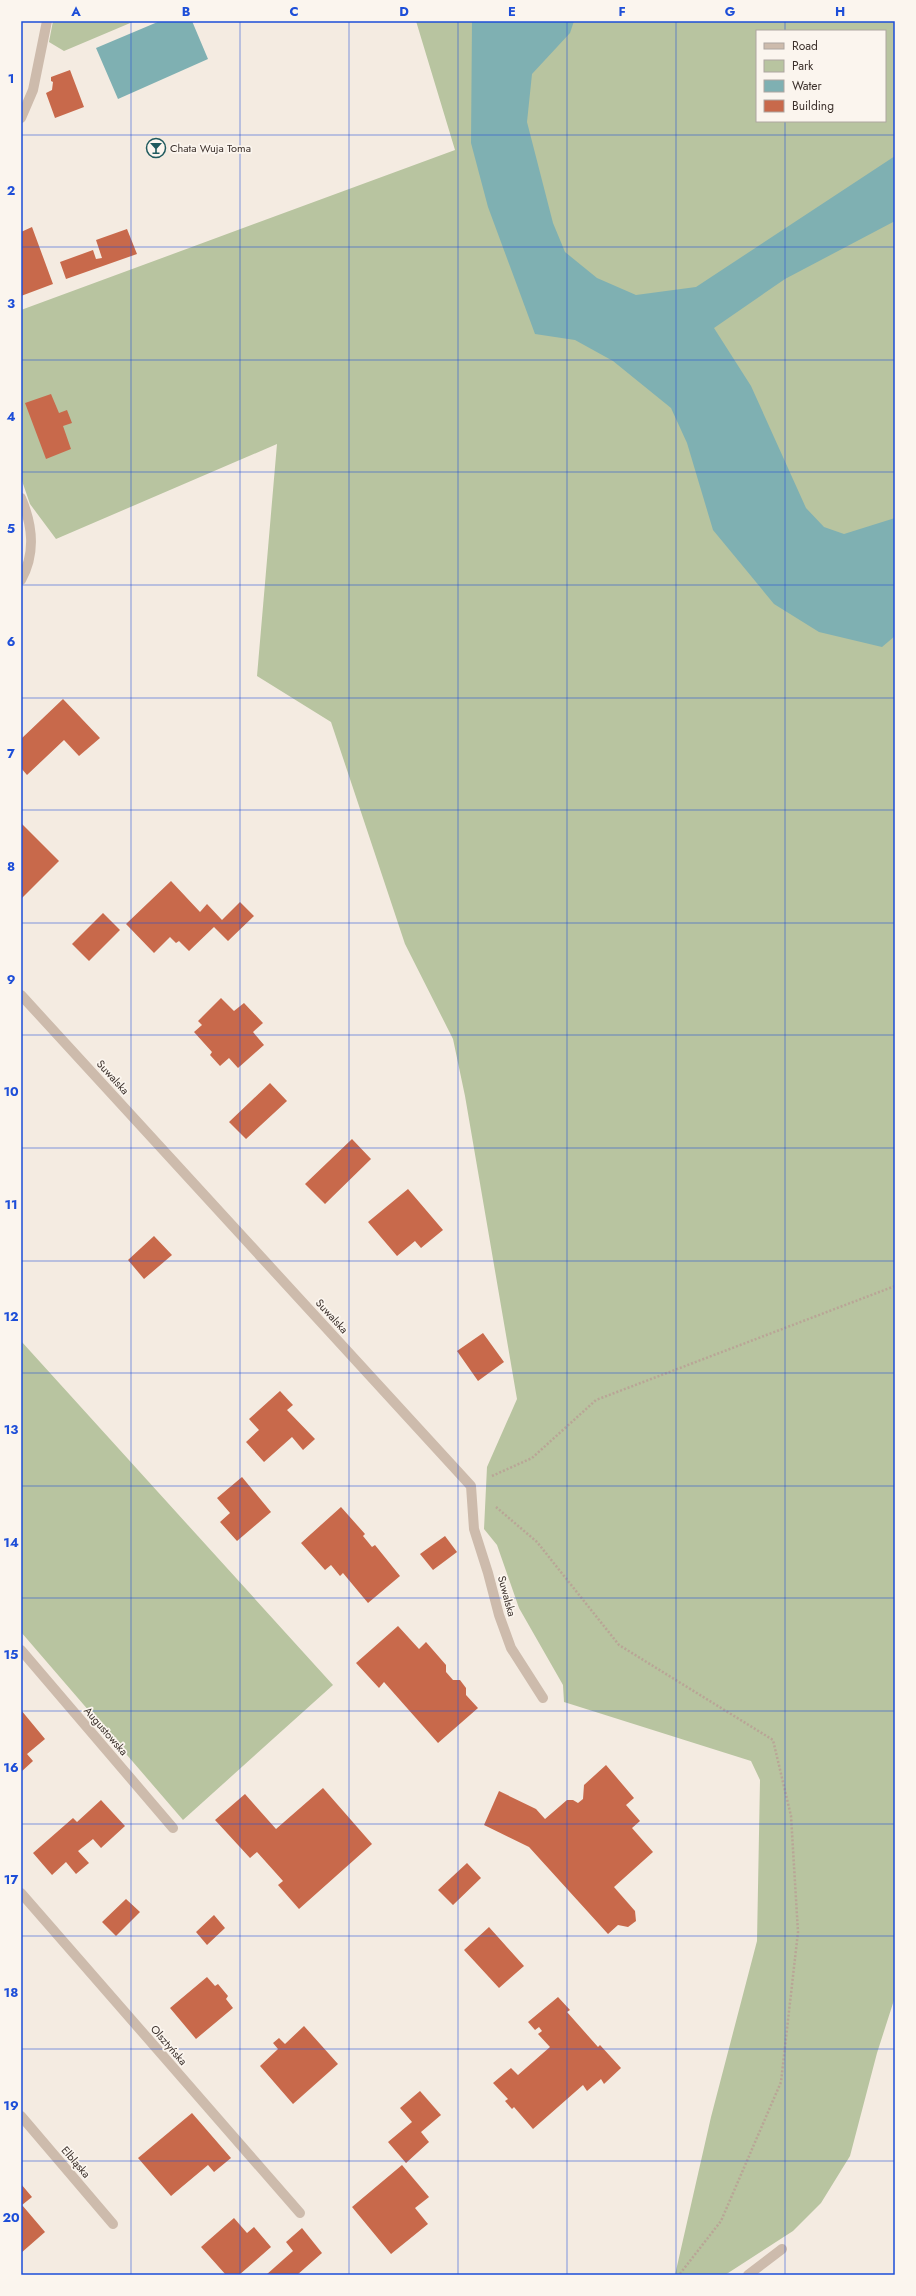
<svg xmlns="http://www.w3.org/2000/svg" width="916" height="2296" font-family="Jost,sans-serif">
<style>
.green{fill:#b8c4a0;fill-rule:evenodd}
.water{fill:#7fb0b2}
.building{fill:#c8694b}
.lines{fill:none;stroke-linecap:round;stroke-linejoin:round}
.path{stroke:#b9a596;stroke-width:2.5;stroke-dasharray:2 2;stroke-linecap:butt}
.minor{stroke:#cdbbac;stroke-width:10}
.grid{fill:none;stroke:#1d4ed8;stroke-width:1;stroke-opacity:0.55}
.labels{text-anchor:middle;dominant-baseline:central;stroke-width:3.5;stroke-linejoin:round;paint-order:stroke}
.poi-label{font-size:11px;fill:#3b302b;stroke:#fbf5ee;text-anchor:start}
.street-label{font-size:11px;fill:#3b302b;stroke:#fbf5ee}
.neatline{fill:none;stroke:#1d4ed8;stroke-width:1.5}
.grid-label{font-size:13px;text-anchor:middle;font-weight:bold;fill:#1d4ed8}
</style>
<rect width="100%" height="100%" fill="#f4ebe1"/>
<path class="green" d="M53 21H135L64 51 49 42Z
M416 21H895V1997L877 2053 850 2156 821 2203 793 2231 725 2275H675L711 2117 757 1941 760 1780 751 1761 564 1702 563 1685 519 1608 497 1545 484 1529 487 1467 517 1399 465 1096 453 1039 405 944 331 722 257 676 277 444 56 539 30 504 21 478V310L455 150ZM757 31H885V121H757Z
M21 1341 333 1685 183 1820 21 1632Z"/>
<path class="water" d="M160 21H192L208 59 118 99 96 48Z
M472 21H574L570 33 532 74 527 122 553 223 565 252 597 278 636 295 696 287 895 156V221L785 279 714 328 751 386 806 508 824 527 844 534 895 518V636L882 647 819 632 774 604 713 530 687 443 671 408 613 361 575 340 535 334 488 207 471 143Z"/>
<path class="building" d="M70 70 84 107 55 118 46 93 52 90 53 82 51 81V77Z
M32 227 53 284 21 296V232Z
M127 229 137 254 66 279 60 262 93 250 96 259 102 258 96 240Z
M51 394 59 413 67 410 72 423 63 426 71 449 46 459 25 403Z
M63 699 100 738 79 756 64 740 27 775 21 768V739Z
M21 823 59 861 22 898 21 897Z
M171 881 200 912 207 904 222 920 240 902 254 916 228 941 214 927 189 951 179 941 176 943 170 937 154 953 126 924Z
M103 913 120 930 89 961 72 944Z
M221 998 234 1011 244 1003 263 1023 253 1032 264 1045 238 1068 229 1058 220 1066 210 1055 212 1052 194 1032 202 1025 198 1021Z
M270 1083 287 1101 246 1139 229 1122Z
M352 1139 371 1159 325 1204 305 1184Z
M408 1189 443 1230 421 1248 415 1241 397 1256 368 1222Z
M154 1236 172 1255 144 1279 128 1260Z
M483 1333 504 1362 478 1381 457 1351Z
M280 1391 293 1405 287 1410 315 1439 303 1450 292 1437 264 1462 246 1442 259 1430 249 1419Z
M242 1477 271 1512 237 1541 220 1522 230 1513 217 1498Z
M341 1507 365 1534 363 1536 372 1547 375 1545 400 1576 368 1603 343 1573 340 1576 331 1565 325 1570 301 1543Z
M445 1536 457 1552 433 1570 420 1554Z
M398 1626 419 1649 426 1642 446 1665V1672L453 1680H460L466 1688V1695L478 1708 438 1743 384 1682 379 1688 356 1663Z
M21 1710 45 1739 27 1754 33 1761 21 1772Z
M606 1765 634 1798 626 1805 640 1821 632 1828 653 1852 614 1887 635 1911 636 1921 628 1927 618 1925 608 1934 529 1847 484 1825 499 1791 536 1809 545 1819 567 1800H573L578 1803 583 1799 584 1785Z
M323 1788 372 1844 299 1909 278 1885 283 1881 257 1852 250 1858 215 1820 245 1794 276 1829Z
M101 1800 125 1826 101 1848 93 1839 78 1851 89 1863 76 1874 66 1862 52 1875 33 1853 73 1818 77 1822Z
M467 1863 481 1878 453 1905 438 1890Z
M126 1899 140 1912 116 1936 102 1922Z
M214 1915 225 1928 207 1945 196 1932Z
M489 1927 524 1966 499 1988 464 1950Z
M207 1977 215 1986 218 1984 228 1996 226 1999 233 2008 196 2039 170 2008Z
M558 1997 570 2010 567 2012 598 2047 600 2045 621 2068 604 2084 601 2079 587 2091 583 2085 533 2129 514 2107 512 2109 505 2101 508 2099 493 2083 511 2068 518 2075 550 2047 538 2034 542 2031 539 2027 535 2030 528 2022Z
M304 2026 338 2064 293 2104 260 2066 278 2049 273 2043 279 2038 285 2044Z
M420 2091 441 2115 421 2132 429 2142 406 2163 388 2142 412 2122 400 2108Z
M192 2113 231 2158 214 2172 208 2165 171 2196 138 2158Z
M402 2165 429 2197 415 2208 428 2224 391 2254 352 2207Z
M21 2184 32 2197 22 2205 45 2232 21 2253Z
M234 2218 247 2233 254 2227 271 2247 239 2275H226L201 2247Z
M302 2228 322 2253 297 2275H266L293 2251 286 2242Z"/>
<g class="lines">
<path class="path" d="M492 1476 532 1458 596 1400 895 1286
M496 1507 537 1542 619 1645 773 1740 791 1816 798 1932 781 2082 721 2221 679 2275"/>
<path class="minor" d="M21 118 33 90 47 21
M21 498C33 526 36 553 21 580
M21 995 471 1486 474 1529 488 1573 499 1615 511 1648 543 1698
M21 1650 173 1828
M21 1893 300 2213
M21 2116 113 2224
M748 2275 782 2249"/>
</g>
<path class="grid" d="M131 21V2275M240 21V2275M349 21V2275M458 21V2275M567 21V2275M676 21V2275M785 21V31M785 121V2275M21 135H895M21 247H895M21 360H895M21 472H895M21 585H895M21 698H895M21 810H895M21 923H895M21 1035H895M21 1148H895M21 1261H895M21 1373H895M21 1486H895M21 1598H895M21 1711H895M21 1824H895M21 1936H895M21 2049H895M21 2161H895"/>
<defs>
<g id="bar-ring" transform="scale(1)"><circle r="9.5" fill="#fbf5ee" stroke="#1f5a5e" stroke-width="1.5"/><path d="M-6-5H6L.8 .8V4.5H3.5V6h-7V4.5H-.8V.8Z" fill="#1f5a5e"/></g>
</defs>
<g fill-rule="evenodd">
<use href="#bar-ring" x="156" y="148"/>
</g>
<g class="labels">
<g class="poi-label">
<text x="170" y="148">Chata Wuja Toma</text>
</g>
<g class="street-label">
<text transform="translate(113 1077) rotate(48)">Suwalska</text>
<text transform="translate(332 1316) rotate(48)">Suwalska</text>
<text transform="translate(507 1596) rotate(75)">Suwalska</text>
<text transform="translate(106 1731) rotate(49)">Augustowska</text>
<text transform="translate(169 2045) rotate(49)">Olsztyńska</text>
<text transform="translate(76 2162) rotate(49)">Elbląska</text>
</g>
</g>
<rect width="916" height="2296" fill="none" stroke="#fbf5ee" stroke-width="44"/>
<rect x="756" y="30" width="130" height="92" fill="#fbf5ee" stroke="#aea6a0"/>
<rect x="764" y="43" width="20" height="6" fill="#cdbbac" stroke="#aea6a0"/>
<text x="792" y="50" font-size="12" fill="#3b302b">Road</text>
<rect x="764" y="60" width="20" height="12" fill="#b8c4a0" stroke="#aea6a0"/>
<text x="792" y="70" font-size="12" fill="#3b302b">Park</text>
<rect x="764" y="80" width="20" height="12" fill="#7fb0b2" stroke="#aea6a0"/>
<text x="792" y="90" font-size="12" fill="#3b302b">Water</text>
<rect x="764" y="100" width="20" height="12" fill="#c8694b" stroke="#aea6a0"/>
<text x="792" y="110" font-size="12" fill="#3b302b">Building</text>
<rect x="22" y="22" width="872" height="2252" class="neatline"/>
<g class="grid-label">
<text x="76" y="16">A</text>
<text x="186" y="16">B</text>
<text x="294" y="16">C</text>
<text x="404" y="16">D</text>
<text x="512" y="16">E</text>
<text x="622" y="16">F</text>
<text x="730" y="16">G</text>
<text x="840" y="16">H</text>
<text x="11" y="83">1</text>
<text x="11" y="195">2</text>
<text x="11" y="308">3</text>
<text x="11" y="421">4</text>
<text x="11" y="533">5</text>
<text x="11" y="646">6</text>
<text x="11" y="758">7</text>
<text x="11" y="871">8</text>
<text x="11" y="984">9</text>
<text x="11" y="1096">10</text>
<text x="11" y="1209">11</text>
<text x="11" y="1321">12</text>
<text x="11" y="1434">13</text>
<text x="11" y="1547">14</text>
<text x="11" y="1659">15</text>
<text x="11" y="1772">16</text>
<text x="11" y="1884">17</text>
<text x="11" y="1997">18</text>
<text x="11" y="2110">19</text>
<text x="11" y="2222">20</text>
</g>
</svg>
